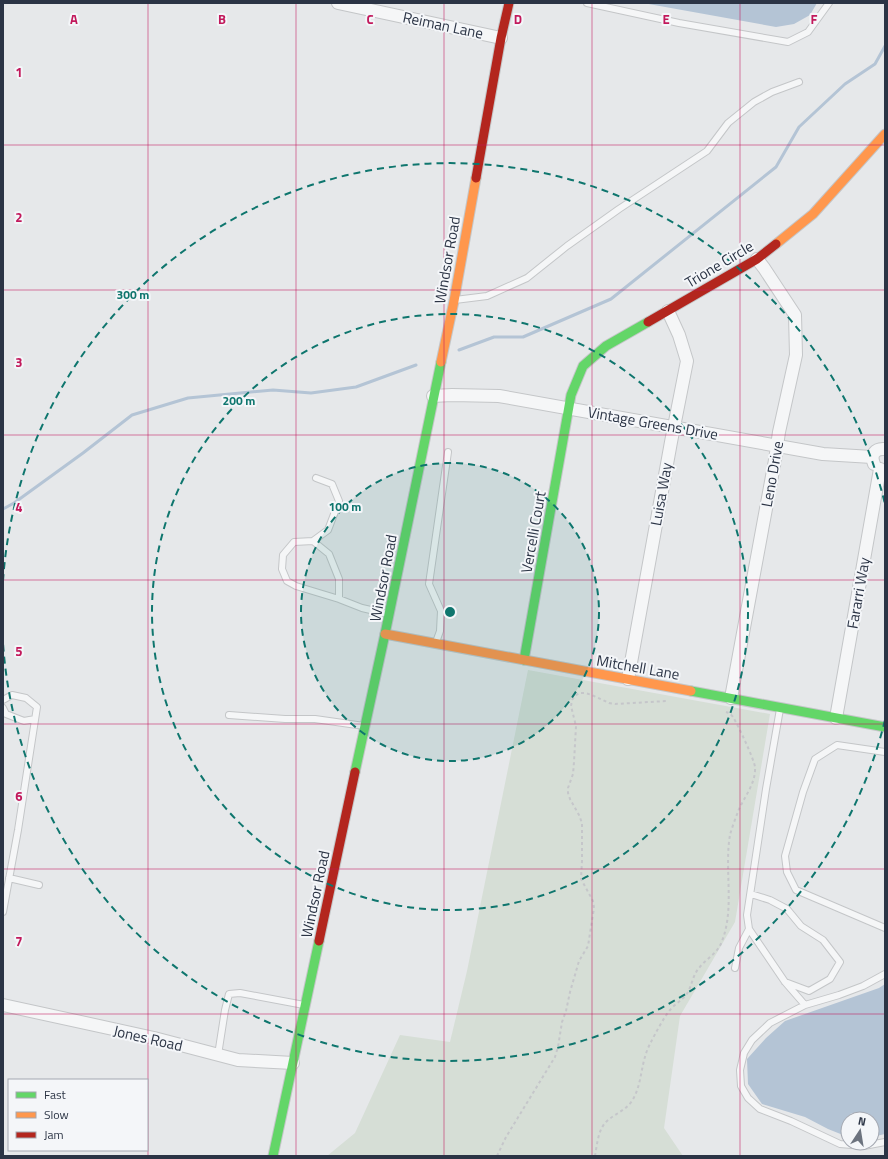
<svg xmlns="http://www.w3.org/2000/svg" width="888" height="1159" font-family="'Titillium Web',sans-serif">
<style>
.green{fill:#d6ded6}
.water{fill:#b4c4d5}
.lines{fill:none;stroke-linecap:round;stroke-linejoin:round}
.stream{stroke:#b4c4d5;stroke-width:3}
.lane-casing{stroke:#c4c6c8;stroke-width:8}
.street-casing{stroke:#c4c6c8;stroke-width:14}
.fast-casing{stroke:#c4c6c8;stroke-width:11}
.slow-casing{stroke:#c4c6c8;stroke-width:11}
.jam-casing{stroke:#c4c6c8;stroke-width:11}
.path{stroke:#c5c6ca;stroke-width:2;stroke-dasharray:3 3;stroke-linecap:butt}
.lane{stroke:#f5f6f7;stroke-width:6}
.street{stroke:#f5f6f7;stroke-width:12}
.fast{stroke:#63d668;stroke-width:9}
.slow{stroke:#ff974d;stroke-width:9}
.jam{stroke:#b3261e;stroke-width:9}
.grid{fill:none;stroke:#c2185b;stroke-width:1;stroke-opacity:0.55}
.ring{fill:none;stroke:#0f766e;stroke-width:2;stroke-dasharray:7 5}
.labels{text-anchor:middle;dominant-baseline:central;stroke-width:4;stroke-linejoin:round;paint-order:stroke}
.street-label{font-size:15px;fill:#2b3445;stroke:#f4f6f9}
.grid-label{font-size:13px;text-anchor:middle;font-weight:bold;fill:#c2185b;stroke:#f4f6f9;stroke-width:4;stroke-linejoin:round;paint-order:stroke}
.centre{fill:#0f766e;stroke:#f4f6f9;stroke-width:2}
.ring-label{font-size:12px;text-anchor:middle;font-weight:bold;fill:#0f766e;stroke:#f4f6f9;stroke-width:4;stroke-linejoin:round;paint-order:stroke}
</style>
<rect width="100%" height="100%" fill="#e6e8ea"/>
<path class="green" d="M528 670 770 714 735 922 680 1016 664 1128 683 1156H327L355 1133 400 1035 450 1042 467 971Z"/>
<path class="water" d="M643 3H817L810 15 794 24 776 27Z
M885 984V1134L872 1137V1119H848V1137L828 1129 805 1117 762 1104 748 1084 747 1059 766 1038 785 1021 879 988Z"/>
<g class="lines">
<path class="stream" d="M459 350 494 337H523L611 299 776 167 799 127 845 84 875 64 885 46
M3 509 14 503 83 453 132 415 188 398 273 390 311 393 356 387 416 365"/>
<g class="lane-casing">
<path id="lane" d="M587 3 679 23 788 42 808 32 829 3
M455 300 487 296 527 278 567 246 619 209 707 151 728 123 754 102 772 92 799 82
M316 478 332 484 339 501 328 530 313 541 294 542 283 555 282 569 287 581 296 586 339 599 362 608 388 614
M313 541 329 554 339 579V599
M436 642 440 631 441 611 429 584 448 452
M3 700 12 695 26 698 37 707 18 830 3 912
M3 708 6 714 24 721 35 719
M780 709 766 789 747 915 749 929 785 982 805 1005 839 995 863 986 885 974
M229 715 285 719H315L364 726
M885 752 837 745 815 759 803 792 785 856 787 872 796 890 885 928
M9 878 39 885
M751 894 770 900 787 909 801 926 823 940 840 962 830 979 809 991 785 982
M735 968 739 948 749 929
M805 1005 770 1023 752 1040 744 1053 740 1070 741 1086 748 1098 760 1109 791 1121 840 1144 864 1146 885 1142
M218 1055 225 1010 229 994 240 993 304 1005"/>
</g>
<g class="street-casing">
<path id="street" d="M338 3 501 38
M433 396 452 395 499 396 823 454 872 457
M874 464C870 455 875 448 885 449
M628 679 671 442 687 361 679 335 668 311
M731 698 775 460 779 432 796 355 795 315 764 268 757 259
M836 718 880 469
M3 1005 154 1038 238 1060 293 1063"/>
</g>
<g class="fast-casing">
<path id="fast" d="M524 660 571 395 583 366 606 346 648 322
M691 691 885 727
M355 772 385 634 441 362
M273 1156 319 941"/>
</g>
<g class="slow-casing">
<path id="slow" d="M776 244 813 214 885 134
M441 362 454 301 476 178
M385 634 691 691"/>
</g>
<g class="jam-casing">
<path id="jam" d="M476 178 501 38 509 3
M648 322 757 259 776 244
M319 941 355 772"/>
</g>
<path class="path" d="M497 1156 506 1137 555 1057 558 1047 562 1022 566 1011 570 992 579 961 588 946 594 908 593 901 581 879 582 861V823L579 815 570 799 568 793V788L573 774 574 762 576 726 571 706 572 700 575 696 579 693H585L592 695 609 703 615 704 667 701
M595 1156C597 1145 598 1130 606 1122 614 1114 625 1111 632 1101 643 1083 640 1063 650 1044 655 1034 664 1017 670 1010 675 1004 681 1001 686 995 692 987 692 976 699 968 706 959 718 953 722 941 735 908 724 869 730 835 732 827 736 817 739 809 745 796 756 783 755 767 754 759 738 725 733 717 731 714 729 713 726 712"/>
<use href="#lane" class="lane"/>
<use href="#street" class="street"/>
<use href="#fast" class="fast"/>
<use href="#slow" class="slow"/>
<use href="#jam" class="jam"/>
</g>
<path class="grid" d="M148 3V1156M296 3V1156M444 3V1156M592 3V1156M740 3V1156M3 145H885M3 290H885M3 435H885M3 580H885M3 724H885M3 869H885M3 1014H885"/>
<circle cx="450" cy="612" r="149" fill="#0f766e" fill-opacity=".12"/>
<g class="ring">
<circle cx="450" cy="612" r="149"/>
<circle cx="450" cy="612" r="298"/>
<path d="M885 720A448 448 0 0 1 3 643M3 581A448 448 0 0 1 885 504"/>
</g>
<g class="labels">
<g class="street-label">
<text transform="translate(443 25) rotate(12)">Reiman Lane</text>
<text transform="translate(447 260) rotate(-80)">Windsor Road</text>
<text transform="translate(719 264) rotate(-31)">Trione Circle</text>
<text transform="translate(653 423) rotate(10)">Vintage Greens Drive</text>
<text transform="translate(772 474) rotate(-80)">Leno Drive</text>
<text transform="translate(661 494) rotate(-80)">Luisa Way</text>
<text transform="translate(533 532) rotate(-80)">Vercelli Court</text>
<text transform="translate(383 578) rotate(-79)">Windsor Road</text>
<text transform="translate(858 593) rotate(-80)">Fararri Way</text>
<text transform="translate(638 667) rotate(10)">Mitchell Lane</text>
<text transform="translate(315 894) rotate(-78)">Windsor Road</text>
<text transform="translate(148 1038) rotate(13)">Jones Road</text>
</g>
</g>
<g class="grid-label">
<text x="74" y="24">A</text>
<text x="222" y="24">B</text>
<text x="370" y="24">C</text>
<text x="518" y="24">D</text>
<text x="666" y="24">E</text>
<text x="814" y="24">F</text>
<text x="19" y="77">1</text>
<text x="19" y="222">2</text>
<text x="19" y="367">3</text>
<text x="19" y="512">4</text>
<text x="19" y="656">5</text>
<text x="19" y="801">6</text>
<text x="19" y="946">7</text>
</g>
<circle cx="450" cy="612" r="6" class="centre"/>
<g class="ring-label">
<text x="133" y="299">300 m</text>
<text x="239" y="405">200 m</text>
<text x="345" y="511">100 m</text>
</g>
<rect width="888" height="1159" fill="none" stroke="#2b3445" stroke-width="8"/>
<rect x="8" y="1079" width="140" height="72" fill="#f4f6f9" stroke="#a4a8b1"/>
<rect x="16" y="1092" width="20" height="6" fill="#63d668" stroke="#a4a8b1"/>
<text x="44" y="1099" font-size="12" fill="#2b3445">Fast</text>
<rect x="16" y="1112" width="20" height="6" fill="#ff974d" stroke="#a4a8b1"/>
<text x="44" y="1119" font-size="12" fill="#2b3445">Slow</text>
<rect x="16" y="1132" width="20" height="6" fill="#b3261e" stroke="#a4a8b1"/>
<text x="44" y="1139" font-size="12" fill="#2b3445">Jam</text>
<g transform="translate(860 1131) rotate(12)"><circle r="19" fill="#f4f6f9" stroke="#a4a8b1"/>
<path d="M0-3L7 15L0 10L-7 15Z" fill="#6c737f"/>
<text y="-6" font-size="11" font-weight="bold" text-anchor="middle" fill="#2b3445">N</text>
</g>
</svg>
